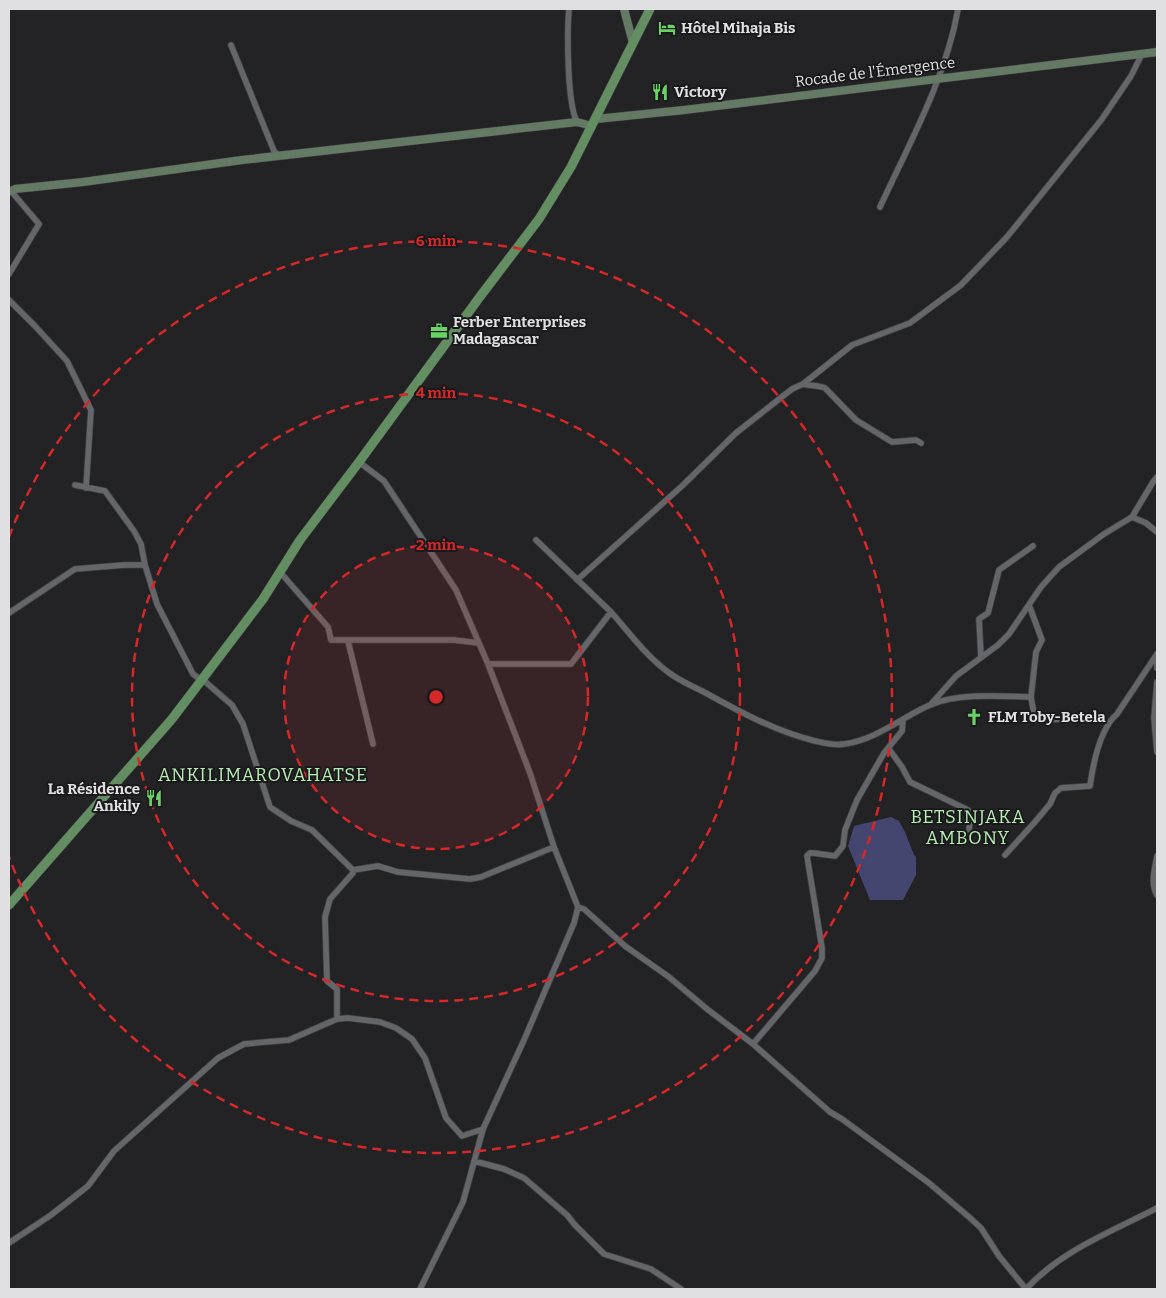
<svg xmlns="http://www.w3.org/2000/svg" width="1166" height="1298" font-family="Bitter,serif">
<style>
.green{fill:#44466f}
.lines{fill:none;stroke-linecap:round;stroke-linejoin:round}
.street-casing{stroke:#3f4042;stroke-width:7}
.secondary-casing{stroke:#3f4042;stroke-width:9}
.primary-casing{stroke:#3f4042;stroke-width:10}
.street{stroke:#656669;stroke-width:5.5}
.secondary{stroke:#647a65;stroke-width:8}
.primary{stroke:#628e61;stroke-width:9}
.ring{fill:none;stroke:#d62828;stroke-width:2.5;stroke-dasharray:9 6}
.labels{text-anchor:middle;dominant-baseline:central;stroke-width:4;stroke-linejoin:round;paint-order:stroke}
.poi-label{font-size:15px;font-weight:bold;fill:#e0e0e2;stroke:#1a1a1c;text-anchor:start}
.street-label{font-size:15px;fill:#e0e0e2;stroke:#1a1a1c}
.quarter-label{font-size:18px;letter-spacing:1px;fill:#b5edb0;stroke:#1a1a1c}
.centre{fill:#d62828;stroke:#1a1a1c;stroke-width:2.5}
.ring-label{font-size:15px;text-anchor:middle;font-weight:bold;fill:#d62828;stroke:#1a1a1c;stroke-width:4;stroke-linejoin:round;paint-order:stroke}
</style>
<rect width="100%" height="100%" fill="#232326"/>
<path class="green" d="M891 817 899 821 905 832 914 855 916 857V875L903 900H870L848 846 854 826Z"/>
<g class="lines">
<g class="street-casing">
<path id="street" d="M569 9C567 32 567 103 577 122
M231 45 274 151 279 156
M9 191H11L39 224 9 274
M880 207C909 144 946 78 958 9
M9 300 35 326 67 361 91 410 86 488
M803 384C811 386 819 385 825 388L856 420 892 442 916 440 921 443
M359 462 384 481 456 590 488 664 530 773 554 847 578 907 584 909 625 946 669 977 707 1009 753 1044 830 1112 842 1119 929 1183 969 1217 981 1228 999 1256 1026 1289
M75 485 105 491 134 531 141 544 145 565 157 604 193 674 201 680
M1132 517 1146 523 1157 532
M536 540 611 612
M280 572 328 627 331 640H454L479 643
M577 580 682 486 736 433 792 389 803 384 852 345 910 323 961 285 1007 237 1102 119 1131 76 1142 54
M1029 605 1042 640 1036 652 1031 697
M9 613 75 569 124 565H145
M348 641 373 744
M1157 655V668
M981 657 979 619 988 613 999 570 1033 546
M488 664H571L611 612C629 632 646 656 668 672 678 680 692 686 704 692 740 712 775 731 815 741 824 743 835 746 844 744 876 740 902 717 930 705 957 693 1002 696 1031 697L1035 720 1070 719
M202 679 232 705 243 724 270 807 291 821 312 830 353 870
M1157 682 1154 718 1157 752
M931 704 956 676 998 645 1009 634 1041 587 1059 567 1104 534 1132 517 1153 482 1157 477
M889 749 902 767 910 782 968 810 970 814 969 832
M1005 855 1034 823 1050 804 1055 793 1061 788 1090 786C1093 764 1100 729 1117 714L1157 654
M1157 856C1155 868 1150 884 1157 895
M337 1019V989L327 981 325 917 330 899 353 873V870L378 866 398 872 470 879 481 877 554 847
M753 1044 815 971 822 958V948L807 856 810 853H813L835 856 843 846 845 830 857 800 884 753 902 731 903 720
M474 1161 504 1169 524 1178 567 1215 575 1225 604 1254 651 1269 681 1289
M9 1243 51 1215 88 1186 114 1151 218 1058 244 1044 289 1040 337 1019 348 1018 380 1022 396 1028 412 1039 425 1058 446 1118 462 1136 483 1129
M420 1289 463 1202 483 1129 524 1040 574 923 578 907
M1026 1289C1062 1250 1111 1232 1157 1208"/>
</g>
<g class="secondary-casing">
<path id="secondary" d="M624 9 633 43
M596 119 684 110 1157 52
M11 191 15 189 83 182 242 160 577 122 592 126"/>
</g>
<g class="primary-casing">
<path id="primary" d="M9 905 172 719 263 599 300 540 359 462 479 298 539 219 571 167 650 9"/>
</g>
<use href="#street" class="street"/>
<use href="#secondary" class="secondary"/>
<use href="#primary" class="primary"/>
</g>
<circle cx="436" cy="697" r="152" fill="#d62828" fill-opacity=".12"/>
<g class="ring">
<circle cx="436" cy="697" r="152"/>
<circle cx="436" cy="697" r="304"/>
<path d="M9 537A456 456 0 1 1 9 857"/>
</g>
<defs>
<g id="hotel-bare" transform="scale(1.35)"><path d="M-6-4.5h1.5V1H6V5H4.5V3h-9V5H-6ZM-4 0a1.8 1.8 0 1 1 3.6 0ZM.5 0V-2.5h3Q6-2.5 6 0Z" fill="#69d464" stroke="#1a1a1c" stroke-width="2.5" paint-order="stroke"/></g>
<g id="restaurant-bare" transform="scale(1.35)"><path d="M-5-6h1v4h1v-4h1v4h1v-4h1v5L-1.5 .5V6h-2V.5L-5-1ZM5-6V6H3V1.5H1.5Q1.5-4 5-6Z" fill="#69d464" stroke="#1a1a1c" stroke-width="2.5" paint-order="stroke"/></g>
<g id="office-bare" transform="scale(1.35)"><path d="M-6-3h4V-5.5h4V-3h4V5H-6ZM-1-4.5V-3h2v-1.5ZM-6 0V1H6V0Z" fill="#69d464" stroke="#1a1a1c" stroke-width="2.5" paint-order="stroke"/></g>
<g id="church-bare" transform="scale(1.35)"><path d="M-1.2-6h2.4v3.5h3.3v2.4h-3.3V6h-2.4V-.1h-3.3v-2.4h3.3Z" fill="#69d464" stroke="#1a1a1c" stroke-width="2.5" paint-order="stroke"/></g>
</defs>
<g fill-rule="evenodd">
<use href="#hotel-bare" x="667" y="28"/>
<use href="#restaurant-bare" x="660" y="92"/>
<use href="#office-bare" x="439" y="331"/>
<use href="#church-bare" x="974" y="717"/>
<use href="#restaurant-bare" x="154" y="798"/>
</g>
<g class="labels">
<g class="poi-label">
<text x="681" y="28">Hôtel Mihaja Bis</text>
<text x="674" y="92">Victory</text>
<text x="453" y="322">Ferber Enterprises<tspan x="453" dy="17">Madagascar</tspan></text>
<text x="988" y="717">FLM Toby-Betela</text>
<text x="140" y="789" text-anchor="end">La Résidence<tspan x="140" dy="17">Ankily</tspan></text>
</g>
<g class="street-label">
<text transform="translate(875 72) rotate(-7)">Rocade de l'Émergence</text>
</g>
<g class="quarter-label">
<text x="263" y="775">ANKILIMAROVAHATSE</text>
<text x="968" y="817">BETSINJAKA<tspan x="968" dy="21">AMBONY</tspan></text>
</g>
</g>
<circle cx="436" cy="697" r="8" class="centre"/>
<g class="ring-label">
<text x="436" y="246">6 min</text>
<text x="436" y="398">4 min</text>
<text x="436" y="550">2 min</text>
</g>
<rect width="1166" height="1298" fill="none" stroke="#e0e0e2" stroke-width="20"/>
</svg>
